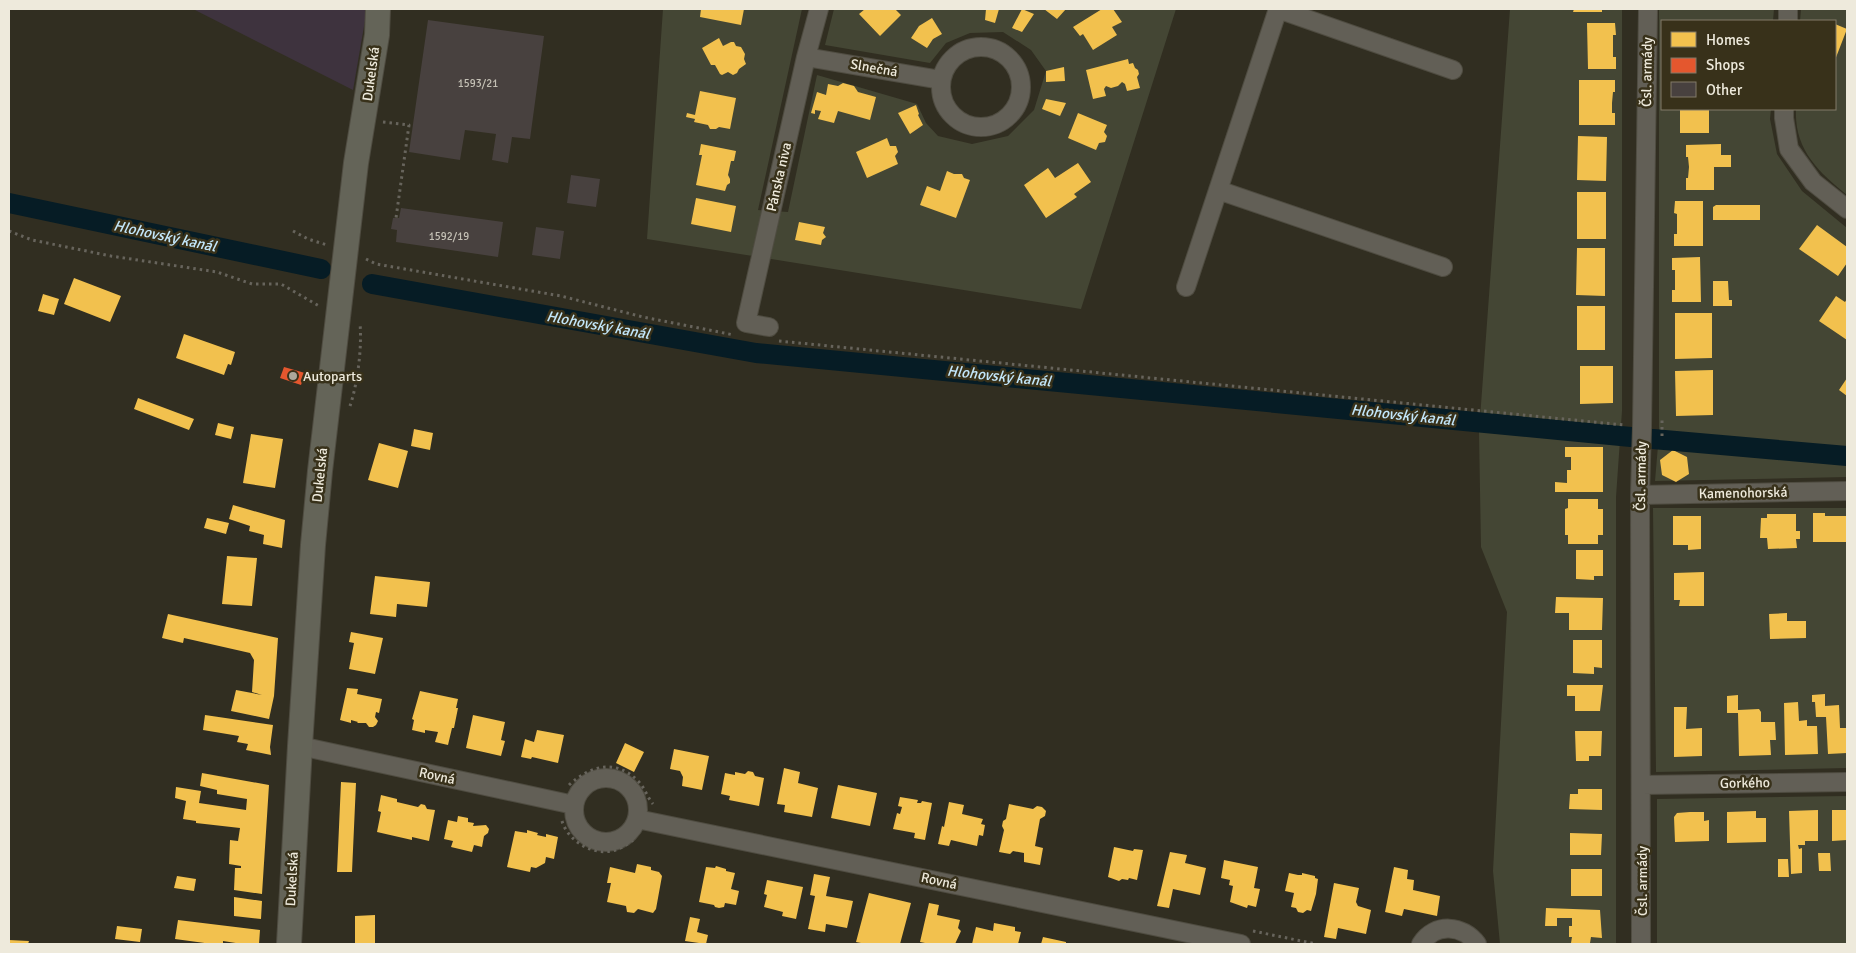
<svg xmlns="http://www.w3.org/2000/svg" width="1856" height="953" font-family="Signika,sans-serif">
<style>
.industrial{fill:#3e333e}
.green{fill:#444634}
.homes{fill:#f2c14e}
.shops{fill:#e4572e}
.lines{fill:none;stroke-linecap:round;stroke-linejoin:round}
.canal{stroke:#061c25;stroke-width:20}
.building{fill:#48413f}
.minor-casing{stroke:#4f4c41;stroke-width:20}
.secondary-casing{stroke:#4f4c41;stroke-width:26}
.path{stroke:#67645c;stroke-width:3;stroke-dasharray:2.5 4;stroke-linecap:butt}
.minor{stroke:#625f56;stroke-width:18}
.secondary{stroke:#646458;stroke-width:24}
.poi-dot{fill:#aca89b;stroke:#38311a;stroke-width:2}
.labels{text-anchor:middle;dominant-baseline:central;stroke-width:5;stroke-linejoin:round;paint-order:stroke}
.number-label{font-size:11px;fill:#c4c0b5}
.street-label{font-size:14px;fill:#eeeadc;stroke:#38311a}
.poi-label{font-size:14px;fill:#eeeadc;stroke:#38311a;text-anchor:start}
.water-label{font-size:15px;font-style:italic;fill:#c3e7fb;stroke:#38311a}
</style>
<rect width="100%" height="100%" fill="#312e21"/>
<path class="industrial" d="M193 9H367L353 90Z"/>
<path class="green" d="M663 9H802L758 210 788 212 817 75 917 104 926 123 938 136 972 144 1008 136 1034 110 1046 71 1031 50 1003 32 970 33 946 43 930 63 825 45 834 9H1176L1081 309 647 239Z
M1510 9H1622V411L1616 497V944H1500L1493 871 1507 612 1481 547 1479 432Z
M1659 9H1774L1773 21H1662V109H1771L1770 119 1777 154 1802 191 1847 228V477L1655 481 1659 434Z
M1801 9H1847V195C1818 172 1794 149 1796 109H1835V21H1800Z
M1653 508H1847V768L1656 772Z
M1847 796V944H1657V799Z"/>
<path class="homes" d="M701 9H744L741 25 700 17Z
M865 9H895L901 15 880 36 859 14Z
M986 9H999L995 23 985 20Z
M1022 9 1034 14 1022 32 1012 28Z
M1044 9H1066L1057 19Z
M1102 9H1113L1122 22 1112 27 1117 35 1093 50 1083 34 1080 36 1073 27Z
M1574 9H1602V12H1573Z
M932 18 942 34 933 39 927 48 911 38 919 26Z
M1587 23H1615L1616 35H1613V57H1616V69H1588Z
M1835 24 1847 29 1835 60Z
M719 38 723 46 731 42H734L736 46 741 47 745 54 744 59 746 64 739 69 737 73 733 75 728 72 722 75 720 74 715 65H711L702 48Z
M1128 59 1129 64 1133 63 1135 68 1138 70 1139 74 1137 77 1140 88 1127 91 1125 84 1122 82 1118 86 1111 88 1106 86 1104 89 1106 96 1093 99 1086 70Z
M1064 67 1065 81 1046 82V71Z
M1579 80H1615V92H1613L1612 103V113H1615V125H1579Z
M843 83 854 86 858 92 876 97 870 120 838 111 834 123 818 119 821 111 815 110V114L811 113 817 92 826 95 828 84 838 86Z
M700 91 736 98 730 129 719 127 716 129H710L708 125 694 122 695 119 686 117 687 113 695 115Z
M1046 99 1066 103 1060 116 1042 109Z
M916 105 919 114 918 115 923 125 910 134 898 113Z
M1680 109H1709V133H1680Z
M1078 113 1107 125 1104 132 1107 136 1105 142 1099 143 1096 150 1068 138Z
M1578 136 1607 137 1606 181 1577 180Z
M887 138 890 146H896L898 152 895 156 898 164 867 178 856 152Z
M701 144 736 151 734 161H731L728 175 730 179V183L727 185 725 191 696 185 702 155H699Z
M1721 144V155H1731V167H1714V190H1686V178H1688L1689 167 1688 157H1686V145Z
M1078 163 1091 182 1074 194 1077 197 1046 218 1024 185 1048 168 1055 178Z
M947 171 954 174H962L964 178 970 180 956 218 920 205 927 186 940 191Z
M1577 192H1606V239H1577Z
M696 198 736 206 731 232 691 224Z
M1675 201H1703V246H1674V234H1677V214L1674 213Z
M1716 205H1760V220H1713V207Z
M799 222 825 227 823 233 826 237 822 240 821 245 795 240Z
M1817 225 1847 247V263L1838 276 1799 249Z
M1577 248H1605V296L1576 295Z
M1700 257 1701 302H1672V290H1675V270H1672V258Z
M74 278 121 296 110 322 64 304Z
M1713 281H1728L1729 300H1732V306H1713Z
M43 294 59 299 54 315 38 311Z
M1836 296 1845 302 1847 299V340L1819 321Z
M1577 306H1605V350H1577Z
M1675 313H1712V358L1675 359Z
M184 334 235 352 231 365 228 364 224 375 176 358Z
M1580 366H1613V403L1580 404Z
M1713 370V415L1676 416 1675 371Z
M1847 378V396L1839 390Z
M138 398 194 419 189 430 134 409Z
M218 423 234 427 231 439 215 435Z
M414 429 433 433 430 450 411 446Z
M251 434 283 439 275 488 243 483Z
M379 443 408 451 398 488 368 480Z
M1565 447H1603V492H1555V482L1567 483V470H1571V457H1565Z
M1673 450 1687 457 1689 474 1676 482 1662 475 1660 460Z
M1568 499H1598V509H1603V535H1598V544H1568V535H1565V509L1568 508Z
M233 505 285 520 282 548 263 544 264 535 249 531 250 526 229 519Z
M1813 513H1825V516H1847V542H1813Z
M1767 514H1796V531H1800V539H1796L1797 548 1768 549 1767 538H1760L1761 518H1767Z
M1673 516H1701V549L1688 550V545H1673Z
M207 518 229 523 226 534 204 528Z
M1576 550H1603V576H1594V580L1576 579Z
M227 556 257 558 252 606 222 604Z
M1704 572V606H1679L1680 600H1674V573Z
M375 576 430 582 427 607 397 604 396 617 370 614Z
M1556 597 1603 598 1602 630H1569V613H1555Z
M1787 613V621H1806V638L1770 639 1769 614Z
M168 614 278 638 274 696 269 719 231 711 236 690 262 695 252 692 254 660 250 653 184 638 183 643 162 638Z
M351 632 383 638 375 674 349 669 354 643 349 642Z
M1573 640H1602V668L1594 667V674L1573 673Z
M1567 685H1603L1600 711H1575V696H1567Z
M347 688 358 689 357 694 382 699 379 713 376 712 375 717 378 721 376 725 373 727H369L366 723H357L358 722 351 720V723L340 720Z
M420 691 458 699 456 708H458L454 728H452L448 745 435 742 438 732 425 730V733L412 730 414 720 412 719Z
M1825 694V706L1839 705 1840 728H1847V753L1828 754 1826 717H1816L1815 702H1812V695Z
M1738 695V710L1759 709 1761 712V722H1775L1776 740H1770L1771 755 1739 756 1738 713H1727V696Z
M1798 702 1799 721 1807 720V726H1817L1818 754 1785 755 1784 703Z
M1674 707H1687L1686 729 1702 728V756L1674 757Z
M205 715 273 725 270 747 271 755 246 750 248 744 237 742 239 736 203 730Z
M473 715 505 722 501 740 505 741 501 756 466 748Z
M537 730 564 735 558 763 532 757 531 759 521 757 525 739 534 742Z
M1575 731H1602L1601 756H1589V761H1576Z
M625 743 644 752 634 772 616 763Z
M674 749 709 756 702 790 682 786 683 777 680 771 670 769Z
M784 768 800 772 798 783 818 788 812 817 784 812 785 805 777 804Z
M748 771 753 772 755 776 764 778 759 806 729 800 730 796 721 794 725 773 735 775V772L745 774Z
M202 773 269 785 262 894 234 890 235 868H241V866L229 864 230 840 238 841 240 828 196 823V821L183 819 186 801 175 798 176 787 201 791 199 803 246 810 247 799 217 794V790L200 786Z
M341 782 356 783 352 872H337Z
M838 785 877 793 870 826 831 818Z
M1578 789H1602V810L1569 809 1570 794H1578Z
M381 795 397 799V802L418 807 421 804 425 805 427 809 435 810 429 841 412 837V840L377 832 381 812 378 811Z
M900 797 918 800 917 803H921L922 801 932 803 925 840 914 838 915 833 893 829 897 813 900 814 902 807 898 806Z
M949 802 964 805 962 814 983 819 981 824 985 825 983 836 979 835 977 846 951 840 949 846 938 844 942 826 944 827Z
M1009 804 1033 809 1037 806 1042 807 1046 811 1045 816 1040 819 1035 846 1043 848 1040 865 1024 862V853L1013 851 1010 854 999 852 1004 830 1002 826 1003 821 1006 819Z
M1818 810V841H1805V845H1798L1799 849 1802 848V873L1791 874 1789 811Z
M1832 810H1847V840L1832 841Z
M1756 811V818H1766V842L1727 843V812Z
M1690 812H1704V821L1709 820V841L1675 842 1674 817 1677 813Z
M458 816 468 818V822L474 823 473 826 486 825 489 829 488 833 484 836 482 847 474 845 472 852 451 847 453 841 444 839 448 820 457 822Z
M527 830 538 833 537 835 546 837V834L558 837 554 859 546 857 545 863 536 868 531 867 530 872 507 867 515 831 527 833Z
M1570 833 1602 834 1601 855H1570Z
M1114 847 1133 851 1134 849 1143 850 1137 880 1129 878 1128 880 1122 879 1119 881 1108 877Z
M1170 852 1187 855 1185 863 1206 868 1200 895 1173 889 1169 908 1157 906Z
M1818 853H1830L1831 871H1819Z
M1778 859H1788L1789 877H1778Z
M1224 860 1258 867 1254 888 1260 889 1256 907 1248 905 1247 908 1230 902 1233 886 1229 885 1230 880 1221 878Z
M637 864 651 867V870L659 872 662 876 656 909 653 913 638 909 634 913 627 912 626 906 607 902 611 883H607L610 867 635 873Z
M716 866 726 869V871L735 873 731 889 739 891 736 905 725 903 724 907 719 908 715 907 714 905 699 902 706 867 715 868Z
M1394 867 1408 870 1407 879 1414 880 1413 890 1440 896 1437 916 1404 909 1402 916 1385 912Z
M1571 869H1602V896H1571Z
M1289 873 1298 875H1302V873L1315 876V878L1318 879 1316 894 1311 911 1307 910 1303 913 1298 912 1296 908 1291 907 1294 893 1285 891Z
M814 874 830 877 826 896 853 901 847 928 826 924 825 932 808 929 815 896 810 895Z
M177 876 196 879 194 891 174 888Z
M767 880 803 887 796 919 782 916 783 912 764 907 767 895 764 894Z
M1334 883 1359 888 1356 902 1358 906 1371 910 1366 934 1338 928 1336 939 1324 937Z
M869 893 911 903 900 944H866L856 942Z
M234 897 262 901 261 919 234 916Z
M929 903 939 905 937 915 960 920 958 928 961 931 955 944H930L920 942Z
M1546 908 1600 910 1602 938 1591 937 1590 943H1571L1572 937H1569V926H1572V918H1557V926H1545Z
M375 915V944H355V916Z
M690 917 700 919 697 932 708 935 706 944 685 941Z
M178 920 260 930 259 944H242L223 941V944H212L175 939Z
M994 923 1015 927V931L1021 932 1018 944H972L976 927 993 931Z
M117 926 142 929 140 942 115 939Z
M1043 937 1066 942V944H1041Z
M9 940 29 941 28 944H9Z"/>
<path class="shops" d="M284 367 305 373 301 385 280 378Z"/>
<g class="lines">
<path class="canal" d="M9 203 321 269
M372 284 756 353 1631 437
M1653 439 1847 456"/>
</g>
<path class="building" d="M428 20 544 36 530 139 512 137 508 163 492 160 496 134 465 130 460 160 409 152Z
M571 175 600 179 596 207 567 203Z
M401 208 503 222 498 257 396 242 397 230 391 229 393 218H399Z
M536 227 564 231 560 259 532 255Z"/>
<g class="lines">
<g class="minor-casing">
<path id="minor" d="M1278 9 1453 70
M1788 21V9
M941 87a40 40 0 1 1 80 0a40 40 0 1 1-80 0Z
M806 57 941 80
M1784 109V118L1789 149 1813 182 1847 209
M1218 190 1443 267
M1186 287 1278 9
M769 327 746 323 806 57 819 9
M1640 495 1847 491
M300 746 574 805
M574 810a32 32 0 1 1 64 0a32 32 0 1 1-64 0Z
M1642 785 1847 782
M637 819 1241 944
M1421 944C1435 922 1463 925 1477 944
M1641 944 1640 495 1642 427 1648 9"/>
</g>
<g class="secondary-casing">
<path id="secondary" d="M289 944 300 746 313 545 320 471 356 163 377 35 378 9"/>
</g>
<path class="path" d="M383 122 409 125 396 218
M9 231 32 240 111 256 217 272 252 284H281L319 306
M293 231 308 239 327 245
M366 259 376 264 561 296 643 317 734 335
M779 341 1624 425
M350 406C358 382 362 347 360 323
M1662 436V419
M569 785C590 766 615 758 638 781 645 788 647 797 653 804
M562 821C568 841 592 855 612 851 621 849 629 843 636 838
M1253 931 1316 944"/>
<use href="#minor" class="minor"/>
<use href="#secondary" class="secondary"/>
</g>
<circle class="poi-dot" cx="293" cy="376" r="5"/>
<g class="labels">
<g class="number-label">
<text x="478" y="83">1593/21</text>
<text x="449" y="236">1592/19</text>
</g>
<g class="street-label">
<text transform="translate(874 68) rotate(10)">Slnečná</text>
<text transform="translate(1647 72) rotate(-89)">Čsl. armády</text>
<text transform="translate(371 74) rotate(-82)">Dukelská</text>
<text transform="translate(779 177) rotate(-77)">Pánska niva</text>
<text transform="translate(320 475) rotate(-84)">Dukelská</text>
<text transform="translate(1641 476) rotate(-89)">Čsl. armády</text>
<text transform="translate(1743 493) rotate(-1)">Kamenohorská</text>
<text transform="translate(437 776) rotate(12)">Rovná</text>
<text transform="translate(1745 783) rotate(-1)">Gorkého</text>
<text transform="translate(292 879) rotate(-87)">Dukelská</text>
<text transform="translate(939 881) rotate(12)">Rovná</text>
<text transform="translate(1642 881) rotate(-90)">Čsl. armády</text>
</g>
<g class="poi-label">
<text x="303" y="376">Autoparts</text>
</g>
<g class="water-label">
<text transform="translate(165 236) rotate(12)">Hlohovský kanál</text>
<text transform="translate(598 325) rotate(10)">Hlohovský kanál</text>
<text transform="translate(999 376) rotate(6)">Hlohovský kanál</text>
<text transform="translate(1403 415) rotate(6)">Hlohovský kanál</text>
</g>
</g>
<rect width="1856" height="953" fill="none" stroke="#eeeadc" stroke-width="20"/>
<rect x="1661" y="20" width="175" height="90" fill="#38311a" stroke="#817b68"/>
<rect x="1671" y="32" width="25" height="15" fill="#f2c14e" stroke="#817b68"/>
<text x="1706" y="45" font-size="15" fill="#eeeadc">Homes</text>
<rect x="1671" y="58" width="25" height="15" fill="#e4572e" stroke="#817b68"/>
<text x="1706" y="70" font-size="15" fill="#eeeadc">Shops</text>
<rect x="1671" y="82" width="25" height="15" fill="#48413f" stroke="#817b68"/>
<text x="1706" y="95" font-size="15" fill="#eeeadc">Other</text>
</svg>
